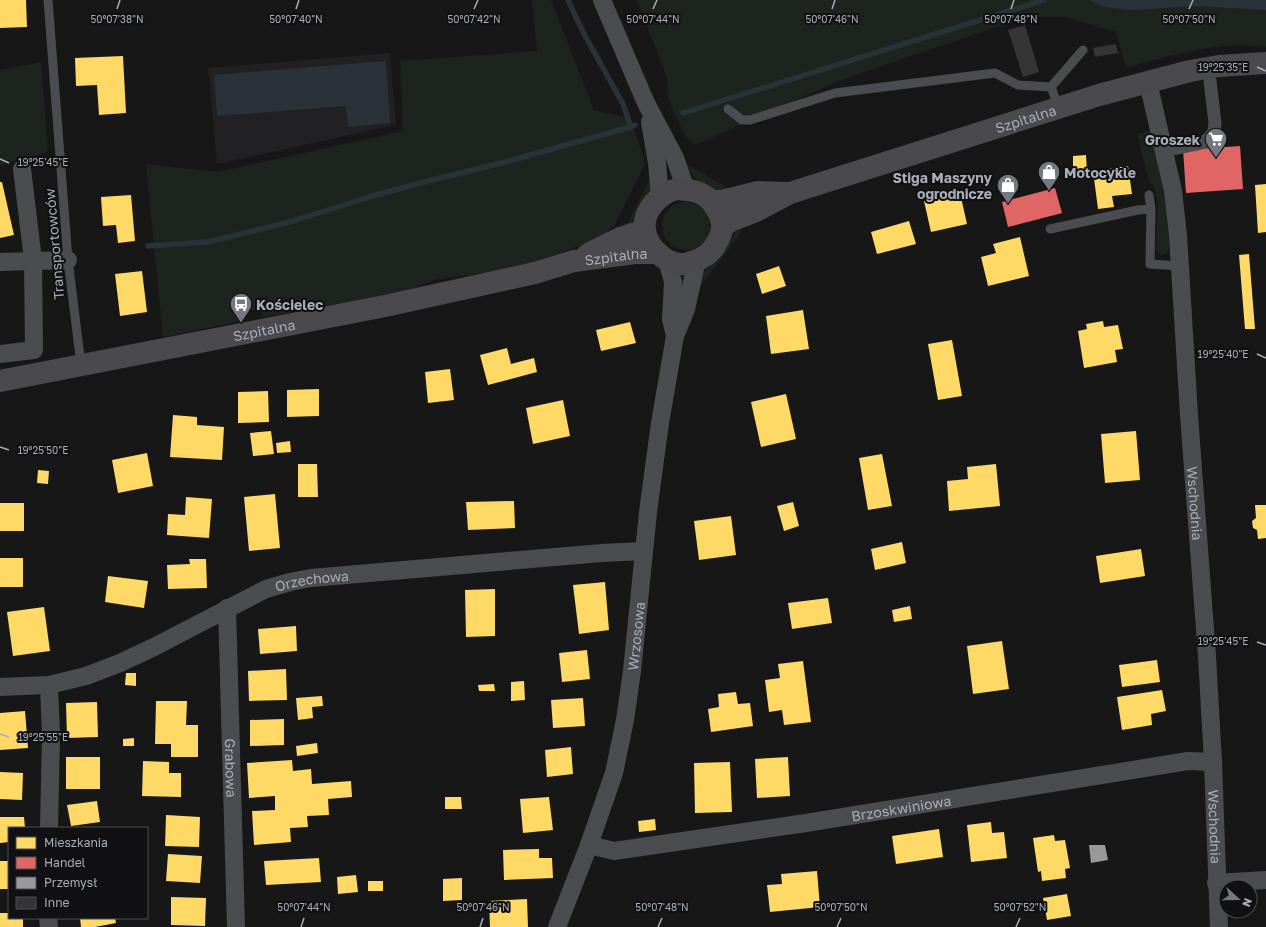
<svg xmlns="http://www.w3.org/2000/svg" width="1266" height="927" font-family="'Golos Text',sans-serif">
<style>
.built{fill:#212123}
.green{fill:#1d241e}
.water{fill:#2a3239}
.homes{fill:#ffd966}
.shops{fill:#e06666}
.industry{fill:#999}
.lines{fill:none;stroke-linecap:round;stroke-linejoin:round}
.stream{stroke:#2a3239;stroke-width:5.5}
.building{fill:#353536}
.service{stroke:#4b4c50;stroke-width:9}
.pedestrian{stroke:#4b4c50;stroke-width:13}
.minor{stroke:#4b4c50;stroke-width:18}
.secondary{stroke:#4a4a4e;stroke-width:22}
.ticks{fill:none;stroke:#a8adb8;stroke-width:1.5}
.labels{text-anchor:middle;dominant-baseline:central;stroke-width:4;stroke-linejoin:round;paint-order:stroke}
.street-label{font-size:14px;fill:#a8adb8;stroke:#111113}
.poi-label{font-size:14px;font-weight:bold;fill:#a8adb8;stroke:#111113;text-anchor:end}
.ticks-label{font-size:10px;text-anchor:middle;fill:#a8adb8;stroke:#111113;stroke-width:4;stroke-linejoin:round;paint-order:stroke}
</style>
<rect width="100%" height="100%" fill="#171717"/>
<path class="built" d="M390 53 396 125 217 164 208 68Z"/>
<path class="green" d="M532 0H551L594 110 630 118 644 158 645 162 643 168 614 226 608 230 607 235 535 263 491 272 434 280 407 291 383 297 262 317 260 309 236 312 238 322 163 337 146 164 218 172 403 131 400 61 537 51Z
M637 0H1266V47C1257 46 1247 45 1238 45 1200 47 1162 57 1126 68L1116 32 1066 17H1029L987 30 841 80 695 145 685 136 668 99 667 77Z
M41 62 48 152 0 165V70Z
M1151 130 1167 208 1170 247 1165 254C1160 255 1158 254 1156 249L1158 206 1154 185 1150 184 1137 134Z
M686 164 734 191C728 191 722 192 717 191 703 188 692 177 686 164Z
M653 174 654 187 637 218 626 226Z
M662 226a24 24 0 1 1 48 0a24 24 0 1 1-48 0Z
M743 226 739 236 701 285 703 273 724 251 736 231Z"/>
<path class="water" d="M1089 0H1266V10L1195 6 1133 10 1104 7Z
M386 61 390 123 348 127 346 106 217 116 214 75Z"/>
<path class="homes" d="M0 0H26L27 27 0 28Z
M123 56 126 113 99 115 97 85 76 86 75 58Z
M1086 155 1087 172 1073 173V156Z
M1128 166 1132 194 1112 196 1114 207 1098 209 1093 171Z
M0 182H2L14 235 0 238Z
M1266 184V232L1258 233 1255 185Z
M960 193 967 224 931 232 924 201Z
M131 195 135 241 118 243 116 225 103 226 101 197Z
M909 221 916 244 877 254 871 232Z
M1020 237 1029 276 988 286 981 257 996 253 993 244Z
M1249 254 1255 329H1245L1239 255Z
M779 266 786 286 762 294 756 274Z
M142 271 147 312 120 316 115 274Z
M803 310 809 349 771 354 766 316Z
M1103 321 1104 327 1118 325 1123 349 1115 350 1117 362 1084 368 1078 331 1087 329 1086 324Z
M630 322 636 343 601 351 596 330Z
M952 340 962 396 938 400 928 344Z
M507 348 511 364 534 358 537 372 488 385 480 355Z
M450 369 454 400 428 403 425 372Z
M319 389V416L287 417V390Z
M268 391 269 422 238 423V392Z
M786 394 796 439 761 447 751 402Z
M563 400 570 436 533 444 526 408Z
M173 415 197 417V425L224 427 222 460 170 457Z
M271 431 274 454 253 456 250 433Z
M1136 431 1140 480 1105 483 1101 434Z
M290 441 291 452 277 453 276 443Z
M147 453 153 486 118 493 112 460Z
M882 454 892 506 868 510 859 458Z
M298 464H317L318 497H298Z
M996 464 1000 506 949 511 947 481 968 479 967 467Z
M38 470 49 471 48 484 37 483Z
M275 494 280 548 249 551 244 497Z
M186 497 212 499 209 538 167 535 168 514 185 515Z
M514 501 515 528 468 530 466 502Z
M793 502 799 526 784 531 777 506Z
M0 503H24V531H0Z
M1255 505H1266V538L1258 539 1257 530 1253 528 1252 521 1256 518Z
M731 516 736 555 699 560 694 521Z
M902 542 906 563 875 570 871 549Z
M1141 549 1145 576 1100 583 1096 556Z
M0 558H23V587H0Z
M189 559H206L207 588 168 589 167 565 190 564Z
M108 576 148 581 144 608 105 602Z
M605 582 609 630 579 634 573 585Z
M495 589V636L466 637 465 590Z
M828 598 832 623 792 629 788 603Z
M910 606 912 619 894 622 892 610Z
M44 607 50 651 13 656 7 612Z
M296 626 297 651 260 654 258 629Z
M1002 641 1009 689 973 694 967 646Z
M587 650 590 679 562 682 559 653Z
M1157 660 1160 682 1122 687 1119 665Z
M803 661 811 722 784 725 782 710 769 712 765 680 780 678 778 664Z
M286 669 287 700 249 701 248 671Z
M126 673H136V686L125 685Z
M524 681 525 700 511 701V682Z
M494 684 495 691H479L478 685Z
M1162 690 1166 711 1151 714 1152 725 1122 730 1117 697Z
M736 692 738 704 750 703 753 726 711 732 708 709 719 707 718 694Z
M322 696 323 706 312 707 313 718 298 720 296 698Z
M583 698 585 726 553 728 551 700Z
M156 701H187L186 725H198V757H171V744H155Z
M97 702 98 737 67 738 66 703Z
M25 711 28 748 0 750V713Z
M284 719V745L250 746V720Z
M134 738V746H123V739Z
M317 743 318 753 297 756 296 746Z
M571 747 573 774 547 777 545 750Z
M66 757H100V789H66Z
M788 757 790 796 757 798 755 759Z
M292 760 293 771 311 769 312 784 351 781 352 797 328 799 329 815 307 816 308 827 290 828 291 842 254 845 252 811 275 810V796L249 798 247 763Z
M143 761 169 762V773H181V797L142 796Z
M730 762 732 812 695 813 694 763Z
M0 772 23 773 22 800 0 799Z
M445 797H461L462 809H445Z
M549 797 553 830 523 833 520 799Z
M97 801 100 822 71 826 67 805Z
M166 815 200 817 199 847 165 846Z
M0 817H24L25 828H9V842L0 843Z
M655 819 656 830 639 832 638 821Z
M991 822 992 833 1004 832 1007 858 971 862 967 825Z
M939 829 943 857 896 864 892 836Z
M1054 835 1055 841 1065 840 1070 868 1065 869 1066 878 1042 881 1041 871 1038 872 1033 838Z
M539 849V858H552L553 878 504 880 503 850Z
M168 854 202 856 200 883 166 881Z
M319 858 321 882 266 885 264 861Z
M0 861H9V889H0Z
M817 871 820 907 770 912 767 885 782 884 781 874Z
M356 875 358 892 338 894 337 877Z
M462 878V900L443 901V879Z
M368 881H383V891H368Z
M1067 894 1071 916 1047 920 1043 898Z
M171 897 206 898 205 926 171 925Z
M527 899 528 927H490L489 901Z
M0 913H9V918H23V927H0Z
M80 918H115L116 923 95 927H81Z"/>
<path class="shops" d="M1240 146 1243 189 1186 193 1183 150Z
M1055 188 1062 213 1008 227 1002 202Z"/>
<path class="industry" d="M1089 845H1105L1108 860 1091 863Z"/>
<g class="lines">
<path class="stream" d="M568 0 583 32 623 104 631 127
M683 113 1044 0
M148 246 208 242 293 221 369 197 424 182 509 161 631 127 635 125"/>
</g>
<path class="building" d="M1025 25 1039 72 1023 77 1008 30Z
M1116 44 1118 53 1095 57 1093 48Z"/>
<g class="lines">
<path class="service" d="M48 0 68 260 81 365
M1051 87 1083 50
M728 109 742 120H750L835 93 995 73 1018 85 1051 87 1059 108
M1149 195 1151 209 1150 264 1180 266
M1050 229 1138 210 1151 209"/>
<path class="pedestrian" d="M1164 151 1202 143 1208 139 1214 132 1215 123 1210 81"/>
<g class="minor">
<path d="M602 0 646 103 675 158 686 190"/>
<path id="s1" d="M1148 82 1173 191 1178 235 1189 415 1207 656 1213 762 1219 927"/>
<path d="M650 122 657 163 660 197"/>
<path d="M667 260 673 282 671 319 675 335"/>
<path d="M0 262 68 260"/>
<path d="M0 354 34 350 33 260 22 169"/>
<path id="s2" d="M227 608 236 927"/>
<path d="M49 685 51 735 49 828"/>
<path id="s3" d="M0 687 49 685 86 676 120 663 154 647 266 589 290 582 311 578 602 553 644 551"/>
<path id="s4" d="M589 845 614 851 806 823 1188 761 1213 762"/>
<path d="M1216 883 1266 880"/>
<path d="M48 918 49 927"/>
<path id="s5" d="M557 927 589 845 614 773 625 720 632 671 648 512 660 423 675 336 686 309 697 260"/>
</g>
<g class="secondary">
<path d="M678 189C684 190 691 190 697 192 710 196 722 213 722 227 722 233 719 239 716 244 712 252 703 258 695 261 691 262 687 264 683 264 666 265 647 247 645 230 642 211 660 192 678 189Z"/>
<path d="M711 201H722L758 192 787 193"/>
<path id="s6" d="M722 228 730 221 756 211 790 193 1099 95 1148 82 1190 71 1219 66 1266 63"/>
<path d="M588 254 620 238 645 230"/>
<path id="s7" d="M0 381 385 306 535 273 574 261 635 253H658"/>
</g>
</g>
<path class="ticks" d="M117 9 120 0M296 9 299 0M474 9 478 0M653 9 657 0M832 9 835 0M1011 9 1014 0M1189 9 1193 0M1257 67 1266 71M0 159 9 163M1257 354 1266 358M0 447 9 450M1257 642 1266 645M0 734 9 737M301 927 304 918M480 927 483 918M658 927 662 918M837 927 841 918M1016 927 1020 918"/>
<defs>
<g id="supermarket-pin" transform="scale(1.15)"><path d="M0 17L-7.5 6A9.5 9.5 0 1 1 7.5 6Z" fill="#757880" stroke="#111113"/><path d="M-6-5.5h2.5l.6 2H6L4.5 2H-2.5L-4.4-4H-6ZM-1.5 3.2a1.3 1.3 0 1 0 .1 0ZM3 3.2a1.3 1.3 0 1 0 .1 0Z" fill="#fff"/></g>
<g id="shop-pin" transform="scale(1.15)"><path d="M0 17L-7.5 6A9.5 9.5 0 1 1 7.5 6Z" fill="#757880" stroke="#111113"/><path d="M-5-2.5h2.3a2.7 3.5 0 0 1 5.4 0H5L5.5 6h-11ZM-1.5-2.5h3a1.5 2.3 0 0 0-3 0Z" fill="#fff"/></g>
<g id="bus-pin" transform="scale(1.15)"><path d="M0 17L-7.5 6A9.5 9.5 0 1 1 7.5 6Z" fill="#757880" stroke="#111113"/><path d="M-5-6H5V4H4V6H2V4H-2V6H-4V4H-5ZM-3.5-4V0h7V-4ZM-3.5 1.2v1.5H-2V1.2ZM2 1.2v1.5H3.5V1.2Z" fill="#fff"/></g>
</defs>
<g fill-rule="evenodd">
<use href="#supermarket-pin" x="1216" y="139"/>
<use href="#shop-pin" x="1049" y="172"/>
<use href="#shop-pin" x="1008" y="185"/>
<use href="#bus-pin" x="241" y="304"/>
</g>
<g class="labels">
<g class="street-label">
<text stroke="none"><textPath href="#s6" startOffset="324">Szpitalna</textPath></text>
<text transform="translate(54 244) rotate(-95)">Transportowców</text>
<text stroke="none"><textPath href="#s7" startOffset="629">Szpitalna</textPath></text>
<text stroke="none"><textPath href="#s7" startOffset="269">Szpitalna</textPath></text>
<text stroke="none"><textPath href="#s1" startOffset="425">Wschodnia</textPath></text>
<text stroke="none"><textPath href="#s3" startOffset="334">Orzechowa</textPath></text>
<text stroke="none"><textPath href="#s5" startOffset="303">Wrzosowa</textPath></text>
<text stroke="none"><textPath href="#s2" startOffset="160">Grabowa</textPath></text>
<text stroke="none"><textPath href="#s4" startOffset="316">Brzoskwiniowa</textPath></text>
<text stroke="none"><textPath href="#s1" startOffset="749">Wschodnia</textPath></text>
</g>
<g class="poi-label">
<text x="1200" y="139">Groszek</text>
<text x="1064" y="172" text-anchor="start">Motocykle</text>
<text x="992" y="177">Stiga Maszyny<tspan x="992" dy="16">ogrodnicze</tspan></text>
<text x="256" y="304" text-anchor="start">Kościelec</text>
</g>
</g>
<g class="ticks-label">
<text x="117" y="23">50°07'38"N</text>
<text x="296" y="23">50°07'40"N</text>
<text x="474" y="23">50°07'42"N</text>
<text x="653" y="23">50°07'44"N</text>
<text x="832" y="23">50°07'46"N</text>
<text x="1011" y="23">50°07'48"N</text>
<text x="1189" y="23">50°07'50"N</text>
<text x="1223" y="71">19°25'35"E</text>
<text x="43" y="166">19°25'45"E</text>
<text x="1223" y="358">19°25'40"E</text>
<text x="43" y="454">19°25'50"E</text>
<text x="1223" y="645">19°25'45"E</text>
<text x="43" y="741">19°25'55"E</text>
<text x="304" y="911">50°07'44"N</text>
<text x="483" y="911">50°07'46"N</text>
<text x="662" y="911">50°07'48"N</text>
<text x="841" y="911">50°07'50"N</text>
<text x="1020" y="911">50°07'52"N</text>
</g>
<rect x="8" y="827" width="140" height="92" fill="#111113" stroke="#4d4f55"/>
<rect x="16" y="837" width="20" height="12" fill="#ffd966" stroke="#4d4f55"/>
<text x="44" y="847" font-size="12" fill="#a8adb8">Mieszkania</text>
<rect x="16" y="857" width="20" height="12" fill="#e06666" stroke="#4d4f55"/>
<text x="44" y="867" font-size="12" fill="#a8adb8">Handel</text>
<rect x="16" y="877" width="20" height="12" fill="#999999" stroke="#4d4f55"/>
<text x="44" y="887" font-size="12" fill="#a8adb8">Przemysł</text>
<rect x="16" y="897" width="20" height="12" fill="#353536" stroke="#4d4f55"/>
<text x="44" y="907" font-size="12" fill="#a8adb8">Inne</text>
<g transform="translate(1238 899) rotate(111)"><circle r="19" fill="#111113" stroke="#4d4f55"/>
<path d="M0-3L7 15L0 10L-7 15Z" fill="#757880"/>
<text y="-6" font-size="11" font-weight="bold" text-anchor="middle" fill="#a8adb8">N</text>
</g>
</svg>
